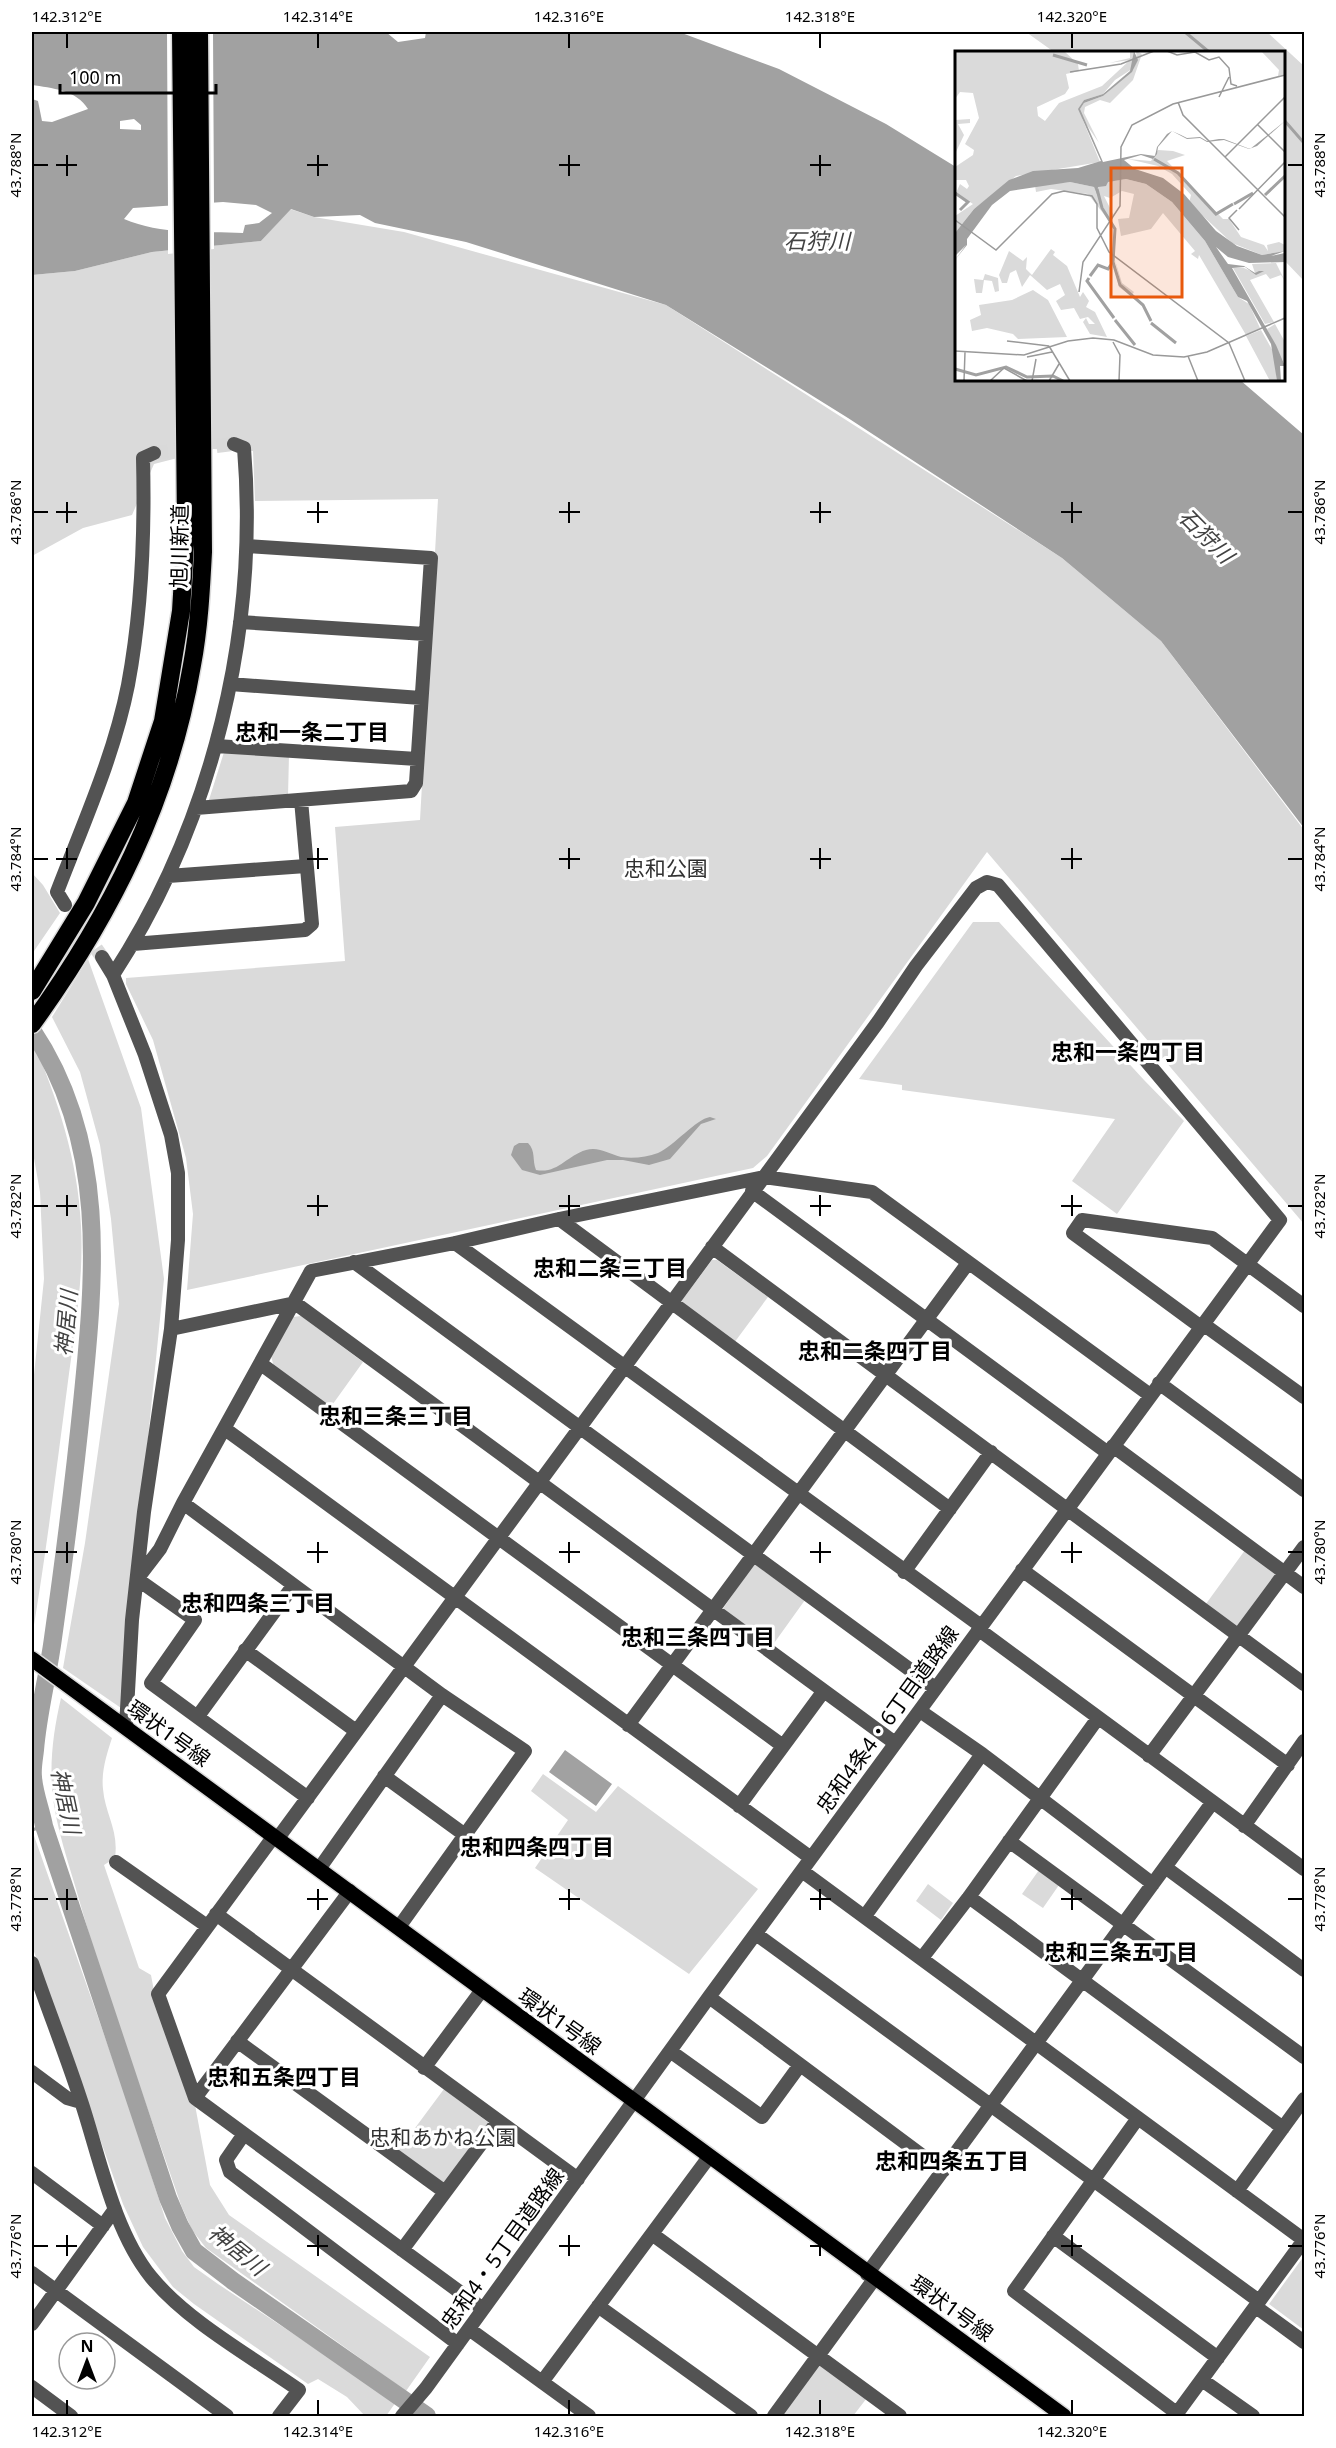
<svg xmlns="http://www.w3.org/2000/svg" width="1336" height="2448" font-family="'Noto Sans','Noto Sans JP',sans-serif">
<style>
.green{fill:#dadada}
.water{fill:#a1a1a1;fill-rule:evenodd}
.pier{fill:#fff}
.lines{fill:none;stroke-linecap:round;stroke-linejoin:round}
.stream{stroke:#a1a1a1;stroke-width:3}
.river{stroke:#a1a1a1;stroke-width:18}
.minor-tunnel{stroke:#d9d9d9;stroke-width:14;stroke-dasharray:14 7;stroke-linecap:butt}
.major-casing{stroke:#dbdbdb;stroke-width:18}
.highway-casing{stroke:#dbdbdb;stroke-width:21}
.minor{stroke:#535353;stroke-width:14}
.major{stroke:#000;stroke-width:15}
.highway{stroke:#000;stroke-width:18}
.ticks{fill:none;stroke:#000;stroke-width:2}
.labels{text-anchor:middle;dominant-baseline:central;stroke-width:6;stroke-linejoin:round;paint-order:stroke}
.street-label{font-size:21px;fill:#000;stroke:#fff}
.park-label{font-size:21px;fill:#313131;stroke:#fff}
.water-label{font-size:22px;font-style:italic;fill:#424242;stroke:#fff}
.neighbourhood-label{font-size:22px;font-weight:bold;fill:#000;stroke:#fff}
.inset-river{fill:none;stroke:#a1a1a1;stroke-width:3}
.inset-road{fill:none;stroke:#999;stroke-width:1.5}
.view{fill:#e8590c;fill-opacity:0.15;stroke:#e8590c;stroke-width:3}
.inset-edge{fill:none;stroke:#000;stroke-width:3}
.neatline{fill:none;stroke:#000;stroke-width:2}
.ticks-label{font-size:15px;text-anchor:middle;fill:#000}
</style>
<rect width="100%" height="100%" fill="#fff"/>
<path class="green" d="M1026 32H1267L1304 66V281L1284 260V52H1054Z
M290 209 314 217 404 232 666 305 1062 558 1161 641 1304 830V1224L987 852 767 1156 753 1168 187 1290 193 1214 186 1158 153 1040 126 984V978L345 961 335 827 420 820 438 499 255 501 253 451 213 449 154 464 132 515 83 528 32 556V275L75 271 152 252 261 241Z
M225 749 289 755 288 796 208 803Z
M32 873 43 885 60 913 32 954Z
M973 922H999L1144 1080 1184 1121 1117 1214 1072 1181 1115 1119 902 1090V1085L859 1079Z
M88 959 141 1108 164 1279 121 1708 63 1668 85 1543 119 1304 111 1219 100 1145 80 1072 52 1017Z
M33 1041C58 1101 78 1160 81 1226 84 1280 74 1335 67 1389 56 1472 46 1555 32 1637V1394L44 1279 40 1192 32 1147V1044Z
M712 1260H717L768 1297 734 1343 680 1303Z
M301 1316 363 1362 330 1408 274 1367 271 1356 293 1317Z
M1248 1546 1285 1573 1239 1635 1203 1608Z
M754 1564 805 1600 772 1646 722 1610Z
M61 1698 112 1738C107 1753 101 1772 103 1789 105 1814 119 1830 115 1858L104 1865 139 1968 151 1975 154 1991 195 2105 210 2185 229 2215 430 2357 406 2391 206 2248 192 2230 181 2205C147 2105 109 2005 80 1903 70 1866 55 1827 52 1788 50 1757 54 1728 61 1698Z
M543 1774 596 1812 618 1786 758 1889 689 1974 535 1868 568 1820 531 1791Z
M32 1830 124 2091 165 2218 182 2251 194 2267 218 2284 396 2402 386 2416H365L347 2397 318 2379 308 2384 194 2304 173 2287 143 2247 123 2204 32 1946Z
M1039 1870 1059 1885 1043 1908 1022 1894Z
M928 1884 953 1903 941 1920 916 1901Z
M444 2089 489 2123 443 2185 398 2151Z
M1304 2256V2330L1269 2304Z
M818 2357 870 2394 853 2416H774Z"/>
<path class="water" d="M32 32H386L398 42 425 38 426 32H679L779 69 886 124 956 167V380H1240L1304 435V828L1161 641 1062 558 848 418 666 305 466 242 375 223 360 215 314 217 291 209 261 241 152 252 75 271 32 275V99L38 101 42 121 52 122 88 109C77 90 51 88 32 85ZM134 119 141 125V130L120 129V121ZM223 202 256 205 272 213 259 223 245 225 243 233C204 231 161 235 124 219L133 208Z
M710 1117 716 1119 701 1124 670 1159 649 1165 623 1160H607L540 1175 522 1170 511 1155 514 1146 519 1143H528C536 1151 532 1160 536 1170 558 1174 566 1156 586 1150 598 1146 610 1154 621 1157 633 1159 647 1157 658 1153 674 1146 696 1119 710 1117Z
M565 1750 612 1784 596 1806 549 1772Z"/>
<path class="pier" d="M167 32H213L214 205 168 210Z
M168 227 214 229V249L168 254Z"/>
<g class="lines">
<path class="stream" d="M1185 32 1209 52
M1284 120 1304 143
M32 1830 44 1826"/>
<path class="river" d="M32 1030C108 1143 95 1275 82 1403 74 1482 64 1560 53 1638 48 1676 38 1712 35 1750 34 1759 32 1768 33 1777 34 1793 41 1810 44 1826L168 2198 180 2226 194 2251 233 2281 427 2416"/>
<path class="minor-tunnel" d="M154 453 234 444
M72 914 102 957"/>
<g class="major-casing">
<path id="major" d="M32 1659 1064 2416"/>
</g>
<g class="highway-casing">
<path id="highway" d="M32 991 86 903 136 803 163 721 181 611 186 527 181 32
M32 1024C111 915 169 800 192 665 199 628 201 590 203 552L199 32"/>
</g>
<path class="minor" d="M240 622 425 634
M230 684 421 698
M216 746 417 759
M196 808 411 791 416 783 431 558 247 546
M168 876 306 866
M65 905 57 892C83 824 114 756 128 685 142 610 145 535 143 458L154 453
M133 944 305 930 312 924 301 800
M102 957 113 975 145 1055 171 1135 178 1173V1240L171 1329 144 1512 132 1620 126 1727
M113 975C213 821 259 630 244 448L234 444
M752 1191 1108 1453
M559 1219 950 1509
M455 1243 981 1626
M712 1247 1304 1684
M354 1262 935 1688
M1203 1324 1304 1397
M1201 1327 1073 1233 1082 1220 1212 1238 1304 1306
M171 1329 295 1303 895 1743
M261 1364 783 1746
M1159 1383 1304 1490
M225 1429 811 1858
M1113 1446 1304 1587
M183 1503 442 1695 525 1751 399 1927
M1022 1570 1288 1765
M904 1572 991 1452
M978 1629 1304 1869
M245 1650 356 1731
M920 1711 982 1754 1153 1884
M198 1716 293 1586
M628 1725 968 1263
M1149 1756 1304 1547
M384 1776 465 1835
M308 1798 151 1683 195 1620 137 1579 160 1549 183 1503 311 1271 455 1243 559 1219 764 1177 872 1192 1150 1395
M739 1806 823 1692
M1244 1826 1304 1741
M274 1836 158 1994 195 2098 483 2309
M278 1838 878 1022 916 966 976 888 987 882 998 885 1280 1220 709 1997 426 2388 402 2416
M1009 1841 1304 2057
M116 1862 207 1926
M1165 1867 1304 1970
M319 1869 442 1695
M802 1871 1304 2240
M969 1897 1283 2128
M216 1914 578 2179
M865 1916 982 1754
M756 1934 1259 2301
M922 1958 969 1897 1098 1718
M32 1963C48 2010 67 2057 82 2104 100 2159 114 2231 151 2277 187 2321 252 2357 299 2390L279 2416
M709 1997 943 2171
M237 2041 445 2192
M670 2051 762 2117 800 2065
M424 2068 482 1990
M32 2072 67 2098 81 2102
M195 2098 350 1891
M1138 2118 1014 2291 1178 2414
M244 2134 226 2160 230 2172 458 2344
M32 2173 103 2226
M1237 2191 1304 2099
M652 2234 900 2416
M1053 2236 1218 2358
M402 2250 498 2121
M32 2273 227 2416
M867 2274 1212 1803
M598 2306 751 2416
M1256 2307 1304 2342
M32 2324 115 2209
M469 2329 589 2416
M1202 2380 1253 2416
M542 2382 709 2157
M32 2387 71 2416
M774 2416 875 2278
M1175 2416 1304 2240"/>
<use href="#major" class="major"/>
<use href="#highway" class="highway"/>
</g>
<path class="ticks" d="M67 33V48M318 33V48M569 33V48M820 33V48M1072 33V48M67 155V176M318 155V176M569 155V176M820 155V176M33 165H48M56 165H77M307 165H328M559 165H580M810 165H831M1288 165H1303M67 502V523M318 502V523M569 502V523M820 502V523M1072 502V523M33 512H48M56 512H77M307 512H328M559 512H580M810 512H831M1061 512H1082M1288 512H1303M67 848V869M318 848V869M569 848V869M820 848V869M1072 848V869M33 859H48M56 859H77M307 859H328M559 859H580M810 859H831M1061 859H1082M1288 859H1303M67 1195V1216M318 1195V1216M569 1195V1216M820 1195V1216M1072 1195V1216M33 1206H48M56 1206H77M307 1206H328M559 1206H580M810 1206H831M1061 1206H1082M1288 1206H1303M67 1542V1563M318 1542V1563M569 1542V1563M820 1542V1563M1072 1542V1563M33 1552H48M56 1552H77M307 1552H328M559 1552H580M810 1552H831M1061 1552H1082M1288 1552H1303M67 1889V1910M318 1889V1910M569 1889V1910M820 1889V1910M1072 1889V1910M33 1899H48M56 1899H77M307 1899H328M559 1899H580M810 1899H831M1061 1899H1082M1288 1899H1303M67 2235V2256M318 2235V2256M569 2235V2256M820 2235V2256M1072 2235V2256M33 2246H48M56 2246H77M307 2246H328M559 2246H580M810 2246H831M1061 2246H1082M1288 2246H1303M67 2400V2415M318 2400V2415M569 2400V2415M820 2400V2415M1072 2400V2415"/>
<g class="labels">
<g class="street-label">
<text transform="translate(179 546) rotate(-89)">旭川新道</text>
<text transform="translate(887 1719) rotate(-54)">忠和4条4・6丁目道路線</text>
<text transform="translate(169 1733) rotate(36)">環状1号線</text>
<text transform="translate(560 2021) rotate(36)">環状1号線</text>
<text transform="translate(502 2248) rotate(-54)">忠和4・5丁目道路線</text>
<text transform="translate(952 2308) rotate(36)">環状1号線</text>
</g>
<g class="park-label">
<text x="666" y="868">忠和公園</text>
<text x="443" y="2137">忠和あかね公園</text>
</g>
<g class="water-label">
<text x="817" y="240">石狩川</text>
<text transform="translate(1207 535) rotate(45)">石狩川</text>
<text transform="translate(65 1323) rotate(-85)">神居川</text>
<text transform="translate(67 1801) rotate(78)">神居川</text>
<text transform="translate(238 2249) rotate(39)">神居川</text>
</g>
<g class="neighbourhood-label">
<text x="312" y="731">忠和一条二丁目</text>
<text x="1128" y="1051">忠和一条四丁目</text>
<text x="610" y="1267">忠和二条三丁目</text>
<text x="875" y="1350">忠和二条四丁目</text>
<text x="396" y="1415">忠和三条三丁目</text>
<text x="258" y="1602">忠和四条三丁目</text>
<text x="698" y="1636">忠和三条四丁目</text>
<text x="537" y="1846">忠和四条四丁目</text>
<text x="1121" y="1951">忠和三条五丁目</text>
<text x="284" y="2076">忠和五条四丁目</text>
<text x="952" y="2160">忠和四条五丁目</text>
</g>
</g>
<g transform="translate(955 51)">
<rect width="330" height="330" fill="#fff"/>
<path d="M0 0H109L123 13 124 20 111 23 114 37 110 43 82 56 83 65 90 70 104 52 147 35 175 9 154 12 175 7V0H179L177 18 160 29 148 43 129 49 124 59 129 52 148 45 178 19 182 10 181 0 187 3 178 29 155 52 145 49 130 56 129 62 144 92 127 67 145 111 61 125 19 158 0 182V165L18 153 1 142 5 133 12 138 14 135 11 129H0V116L18 104 19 99 10 93 24 67 18 42 5 41 0 48ZM306 0H330V23L323 25 324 19ZM15 68V72L3 73 9 84 0 103V69ZM203 99 218 100 230 104 212 110 268 168H274L286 186 309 194 313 200 312 194 324 191 330 194V200L307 204 277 192 234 152 236 144 217 123 203 115 173 108 196 110ZM171 128 191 133 217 151 250 190 283 246 294 253 305 277 291 284 244 204 243 208 236 203 240 200 208 162 196 178 166 185 163 168 174 167 179 143 167 140 155 147 149 145 159 165 155 171 133 143 96 138 81 141 80 134 115 131 139 136 142 142V136L150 131ZM96 198 100 201 98 204 112 215 125 246 128 241 134 250 131 256 140 261 152 286 135 283 128 271 131 267 134 273H140L133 266 125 268 119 257 106 259 101 250 110 244 105 233 92 239 75 224 67 236 61 219 55 222 52 232H47L44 224 54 200 68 210 72 206 71 218 77 224ZM156 204 165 234 175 242 166 233 159 206 167 232 179 241 176 245 164 236ZM321 212 330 230 326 224 315 228 311 223 295 229 319 271 310 273 278 217H289L300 222 297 213ZM30 223 43 227 44 240 40 241 37 230 29 229 27 242H21L19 228 28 229ZM78 239 93 249 112 286 63 288 58 283 32 277 17 280 15 269 26 264 24 254 57 249ZM320 273 330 291V314L312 278ZM306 279 319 302 322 330H315L291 285Z" fill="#dadada"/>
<path d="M179 0 183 9 177 21 148 45 129 52 125 58 148 111 186 103 200 105 202 96 212 83 217 80 226 84 232 87 245 86 252 90 264 88H269L295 98 330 70 302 95 294 98 269 89 252 91 245 87 232 88 217 80 203 96 202 103 198 108 186 104 169 109 180 118 208 127 229 143 261 180 282 195 307 204 330 200 316 205 330 202V211L294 212 273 206 261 196 273 213 289 215 300 222 304 220H309L301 224 290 216 277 217 321 294 330 315H325L326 330H322L316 293 292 250 283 246 250 190 217 151 191 133 171 128 153 131 151 135 143 136 142 143 139 136 115 131 55 140 37 154 12 188V194L0 209 11 194 0 205V182L19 158 54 129 78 120 123 117 146 110 123 58 129 49 148 43 175 20Z" fill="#a1a1a1"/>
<path class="inset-river" d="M98 4 132 14M199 108 223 122 261 163 278 153M142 138 147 157 160 178 158 211 165 234 188 254 196 270M0 142 13 151 5 159M310 144 330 125M279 153 298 142M135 225 143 214 153 218 156 214M134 227 132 230 159 267M160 269 180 294M196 272 221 292M0 318 21 324 51 316 72 326 98 325 108 330"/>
<path class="inset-road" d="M212 0 222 4 240 1 254 9 264 6 274 17 276 33 282 35M115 21 166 13 199 0M264 46 274 26M223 51 228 64 270 106 330 46M303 74 330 101M270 106 330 166M284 158 330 111M282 159 274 167 284 179M0 169 41 199 97 143 109 140 137 145 142 153V177L154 201 274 292 290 330M124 241 128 211 165 155 166 96 177 74 218 53 330 24M52 290 94 295M158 291 165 304 164 330M94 295 115 330M0 300 69 304 113 290 138 287 159 289 198 304 229 306 252 301 330 267M233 305 243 330M72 306 97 301M9 330 10 301M35 330 49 317 72 330M77 330 81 308M94 330 104 313"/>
<path class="view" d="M156 117H227V246H156Z"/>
<rect width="330" height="330" class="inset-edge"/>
</g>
<rect width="1336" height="2448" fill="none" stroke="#ffffff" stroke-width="66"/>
<g transform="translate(87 2361)"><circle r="28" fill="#ffffff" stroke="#999999" stroke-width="1.5"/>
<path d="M0-4.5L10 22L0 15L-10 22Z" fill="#000000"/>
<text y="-9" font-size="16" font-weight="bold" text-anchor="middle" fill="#000000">N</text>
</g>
<path d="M60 84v9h156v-9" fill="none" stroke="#000000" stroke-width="3"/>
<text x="69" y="84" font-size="18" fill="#000000" stroke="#ffffff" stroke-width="4.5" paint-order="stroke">100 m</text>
<rect x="33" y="33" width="1270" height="2382" class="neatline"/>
<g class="ticks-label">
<text x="67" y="22">142.312°E</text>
<text x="318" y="22">142.314°E</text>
<text x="569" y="22">142.316°E</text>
<text x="820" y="22">142.318°E</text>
<text x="1072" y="22">142.320°E</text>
<text transform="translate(16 165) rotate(-90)" y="5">43.788°N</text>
<text transform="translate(1320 165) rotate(-90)" y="5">43.788°N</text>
<text transform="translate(16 512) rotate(-90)" y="5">43.786°N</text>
<text transform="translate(1320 512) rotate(-90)" y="5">43.786°N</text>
<text transform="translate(16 859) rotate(-90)" y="5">43.784°N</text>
<text transform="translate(1320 859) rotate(-90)" y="5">43.784°N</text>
<text transform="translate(16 1206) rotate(-90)" y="5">43.782°N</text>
<text transform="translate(1320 1206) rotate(-90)" y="5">43.782°N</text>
<text transform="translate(16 1552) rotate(-90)" y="5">43.780°N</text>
<text transform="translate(1320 1552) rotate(-90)" y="5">43.780°N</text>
<text transform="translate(16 1899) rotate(-90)" y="5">43.778°N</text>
<text transform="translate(1320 1899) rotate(-90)" y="5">43.778°N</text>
<text transform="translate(16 2246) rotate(-90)" y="5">43.776°N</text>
<text transform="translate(1320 2246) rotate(-90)" y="5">43.776°N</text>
<text x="67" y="2437">142.312°E</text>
<text x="318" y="2437">142.314°E</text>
<text x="569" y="2437">142.316°E</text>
<text x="820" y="2437">142.318°E</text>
<text x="1072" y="2437">142.320°E</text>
</g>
</svg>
